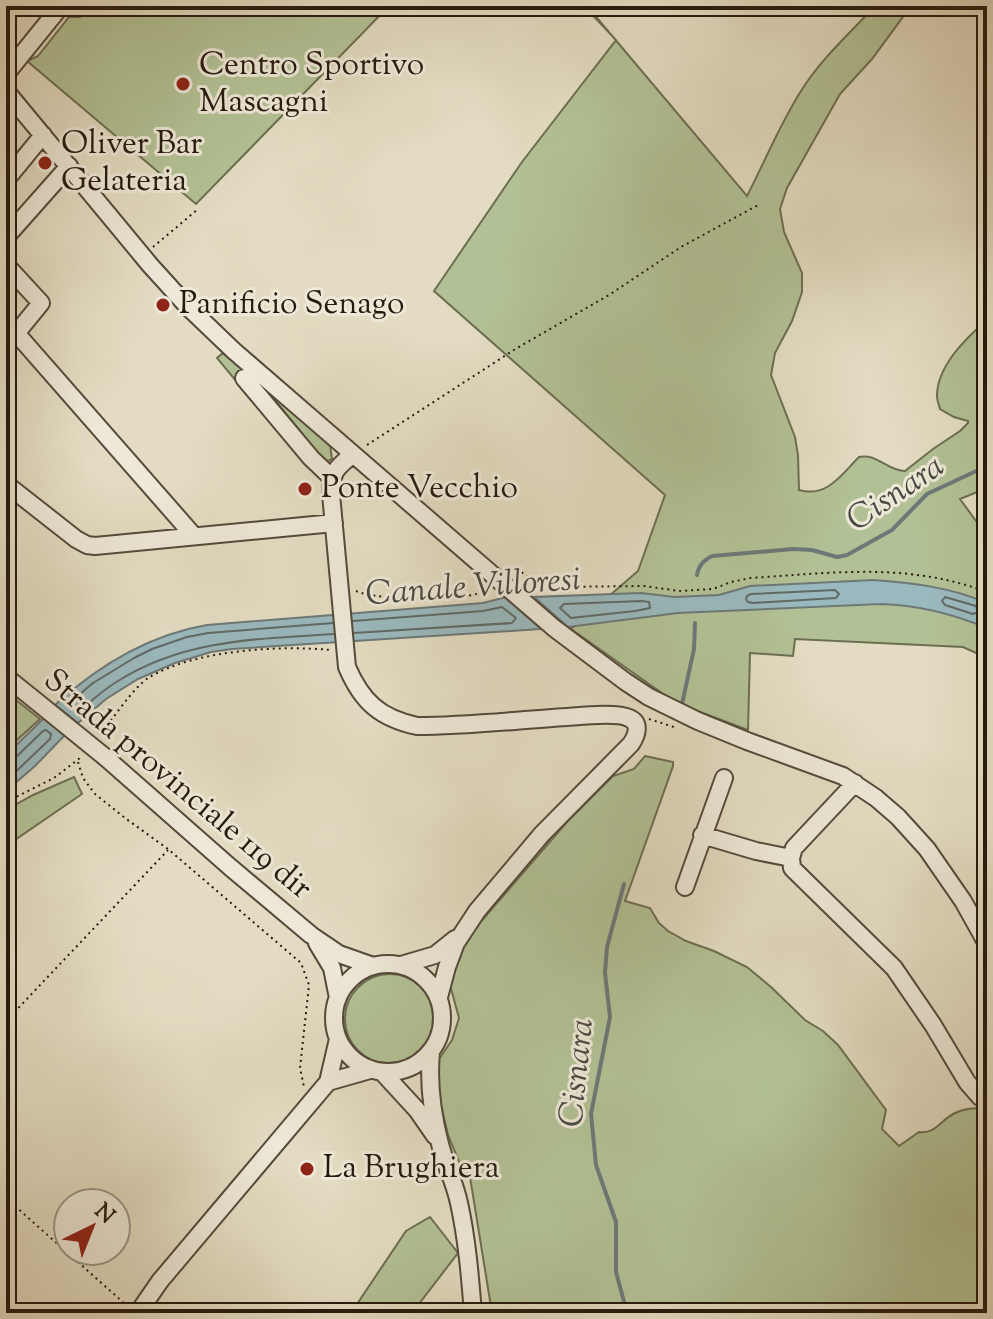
<svg xmlns="http://www.w3.org/2000/svg" width="993" height="1319" font-family="'Sorts Mill Goudy',serif">
<style>
.green{fill:#b2c195;stroke:#6c6e52;stroke-width:2}
.water{fill:#9ab9be;stroke:#6c7978;stroke-width:2}
.lines{fill:none;stroke-linecap:round;stroke-linejoin:round}
.shore{stroke:#606a66;stroke-width:2}
.stream{stroke:#6c7978;stroke-width:4}
.minor-casing{stroke:#554a3b;stroke-width:20}
.path{stroke:#261a0e;stroke-width:2;stroke-dasharray:2 4;stroke-linecap:butt}
.minor{stroke:#ede8d7;stroke-width:16}
.minor-bridge-casing{stroke:#554a3b;stroke-width:20;stroke-linecap:butt}
.minor-bridge{stroke:#ede8d7;stroke-width:16}
.poi-dot{fill:#8f2418;stroke:#ede8d7;stroke-width:3}
.labels{text-anchor:middle;dominant-baseline:central;stroke-width:6;stroke-linejoin:round;paint-order:stroke}
.poi-label{font-size:32px;fill:#261a0e;stroke:#ede8d7;text-anchor:start}
.street-label{font-size:32px;fill:#261a0e;stroke:#ede8d7}
.water-label{font-size:34px;font-style:italic;fill:#494a43;stroke:#ede8d7}
</style>
<rect width="100%" height="100%" fill="#e3dcc2"/>
<filter id="stains"><feTurbulence type="fractalNoise" baseFrequency=".0025" numOctaves="4"/><feColorMatrix values="0 0 0 0 .2 0 0 0 0 .09 0 0 0 0 .02 0 0 0 .5 -.17"/></filter>
<radialGradient id="worn" r=".72"><stop offset=".6" stop-color="#630" stop-opacity="0"/><stop offset="1" stop-color="#630" stop-opacity=".3"/></radialGradient>
<path class="green" d="M85 6H389L196 204 27 61 38 56 69 17H80L86 10Z
M584 6H587L747 196C765 161 780 124 801 91 821 59 850 33 875 6H911L872 59 840 94 787 188 780 209 784 232 802 273V292L792 321 775 353 771 375 795 437 798 455 799 490C827 498 841 475 859 457 877 453 887 471 905 471L933 449 960 431 968 423V421L954 417 940 409C939 405 937 401 937 396 937 366 966 338 987 320V488L960 499 987 536V658L963 647 795 639 793 656 750 653 748 730 676 703 571 629 638 571 665 495 434 291 522 162 616 40Z
M223 353 330 445 332 459 328 461 320 456 278 404 247 376 236 381 217 358Z
M6 692 40 719 6 750V733L13 730 6 724Z
M645 756 673 762V766L625 901 650 908 659 923 668 931 686 941 714 951 747 967 771 987 805 1020 823 1031 838 1045 886 1110 882 1129 899 1146 919 1132C936 1134 940 1121 953 1114 964 1108 975 1108 987 1108V1313H492L470 1177 462 1169 448 1135 436 1084 439 1059 452 1040 459 1018 450 985 459 952 477 926 567 822 613 776 634 769Z
M74 777 82 794 6 846V810L33 795Z
M345 1019a45 45 0 1 1 90 0a45 45 0 1 1-90 0Z
M430 1217 458 1253 412 1313H351L406 1231Z"/>
<path class="water" d="M874 580C913 583 950 587 987 603V628C953 614 919 605 881 604L678 613 568 627 534 597 641 593 675 597 719 595 750 586Z
M506 597 541 629 232 649 211 652 175 663 138 679 106 699 78 723 55 705C99 665 148 635 207 625L483 603Z
M44 718 65 735 35 766 6 791V755Z"/>
<g class="lines">
<path class="shore" d="M835 590 839 594 836 598 753 603 748 602 746 599 747 596 751 594Z
M945 597 976 606 978 612 973 614 945 605 942 601Z
M641 601 649 602 650 608 635 611 571 618 560 608 564 604Z
M353 621 483 611 502 607 516 618 512 623 354 633
M333 623 208 633 187 637 152 649 134 658 93 683 74 699 70 705 75 711H79C92 701 104 689 118 681 185 639 258 639 334 634
M6 761 14 759 43 731 46 730 51 734 50 739 6 781"/>
<path class="stream" d="M697 575C699 565 703 561 712 556L793 549 812 550 837 557 847 555 892 530 927 494 987 466
M682 704 694 649 695 623
M624 884 607 947 605 973 610 1017 591 1114 596 1165 616 1222V1272L627 1313"/>
<g class="minor-casing">
<path id="minor" d="M6 74 61 6
M6 91 150 265 188 307 234 351 353 454 554 628 626 682 649 697 698 721 747 741 843 776 876 798 898 817 927 849 963 901 987 944
M6 180 43 135
M6 237 69 166
M6 265 41 303 6 346
M17 334 194 536
M244 378 311 458 331 477
M353 454C336 468 331 472 331 494L347 667C362 702 380 718 417 726 467 726 517 720 567 717 581 716 617 712 629 718 641 723 637 735 631 744L542 834 477 911 456 943 447 967 439 997
M6 484 76 539 87 545 95 546 334 523
M6 677 31 697
M105 757 230 867 311 935 339 954 373 966
M855 783 794 848 791 858 792 868 894 968 933 1025 967 1082 980 1097 987 1099
M702 835 756 851 791 858
M685 887 724 778
M317 943 332 968 338 998
M334 1018a54 54 0 1 1 108 0a54 54 0 1 1-108 0Z
M401 965 435 955 455 939
M431 1052C428 1084 432 1113 440 1144 445 1164 455 1183 459 1203 467 1239 470 1276 473 1313
M383 1073 417 1110 435 1136
M328 1082 370 1070
M138 1313 160 1281 328 1082 338 1039"/>
</g>
<path class="path" d="M153 247 197 210
M367 445 517 348 609 295 681 247 760 204
M511 568H516L536 583 552 587 644 586 679 591 713 589 731 582 750 578C833 573 907 562 987 592
M356 591C378 601 468 602 487 590
M649 719 677 728
M100 735C112 720 133 688 148 678 194 650 278 645 331 650
M78 762 83 778 95 794 125 818 168 849 301 963 309 985 300 1068 304 1087
M6 802 54 778 80 758
M6 1021 168 850
M6 1198 125 1304"/>
<use href="#minor" class="minor"/>
<g class="minor-bridge-casing">
<path id="minor-bridge" d="M31 697 105 757"/>
</g>
<use href="#minor-bridge" class="minor-bridge"/>
</g>
<g class="poi-dot">
<circle cx="183" cy="84" r="8"/>
<circle cx="45" cy="163" r="8"/>
<circle cx="163" cy="305" r="8"/>
<circle cx="305" cy="489" r="8"/>
<circle cx="307" cy="1169" r="8"/>
</g>
<g class="labels">
<g class="poi-label">
<text x="199" y="66">Centro Sportivo<tspan x="199" dy="37">Mascagni</tspan></text>
<text x="61" y="145">Oliver Bar<tspan x="61" dy="37">Gelateria</tspan></text>
<text x="179" y="305">Panificio Senago</text>
<text x="321" y="489">Ponte Vecchio</text>
<text x="323" y="1169">La Brughiera</text>
</g>
<g class="street-label">
<text transform="translate(177 785) rotate(40)">Strada provinciale 119 dir</text>
</g>
<g class="water-label">
<text transform="translate(896 494) rotate(-34)">Cisnara</text>
<text transform="translate(473 588) rotate(-4)">Canale Villoresi</text>
<text transform="translate(578 1073) rotate(-84)">Cisnara</text>
</g>
</g>
<rect width="993" height="1319" fill="none" stroke="#e3dcc2" stroke-width="32"/>
<rect x="8" y="8" width="977" height="1303" fill="none" stroke="#261a0e" stroke-width="4"/>
<rect x="16" y="16" width="961" height="1287" fill="none" stroke="#261a0e" stroke-width="2"/>
<g transform="translate(92 1227) rotate(43)"><circle r="38" fill="#ede8d7" stroke="#9d9687" stroke-width="2"/>
<path d="M0-6L14 30L0 20L-14 30Z" fill="#8f2418"/>
<text y="-12" font-size="22" font-weight="bold" text-anchor="middle" fill="#261a0e">N</text>
</g>
<rect width="100%" height="100%" filter="url(#stains)"/>
<rect width="100%" height="100%" fill="url(#worn)"/>
</svg>
